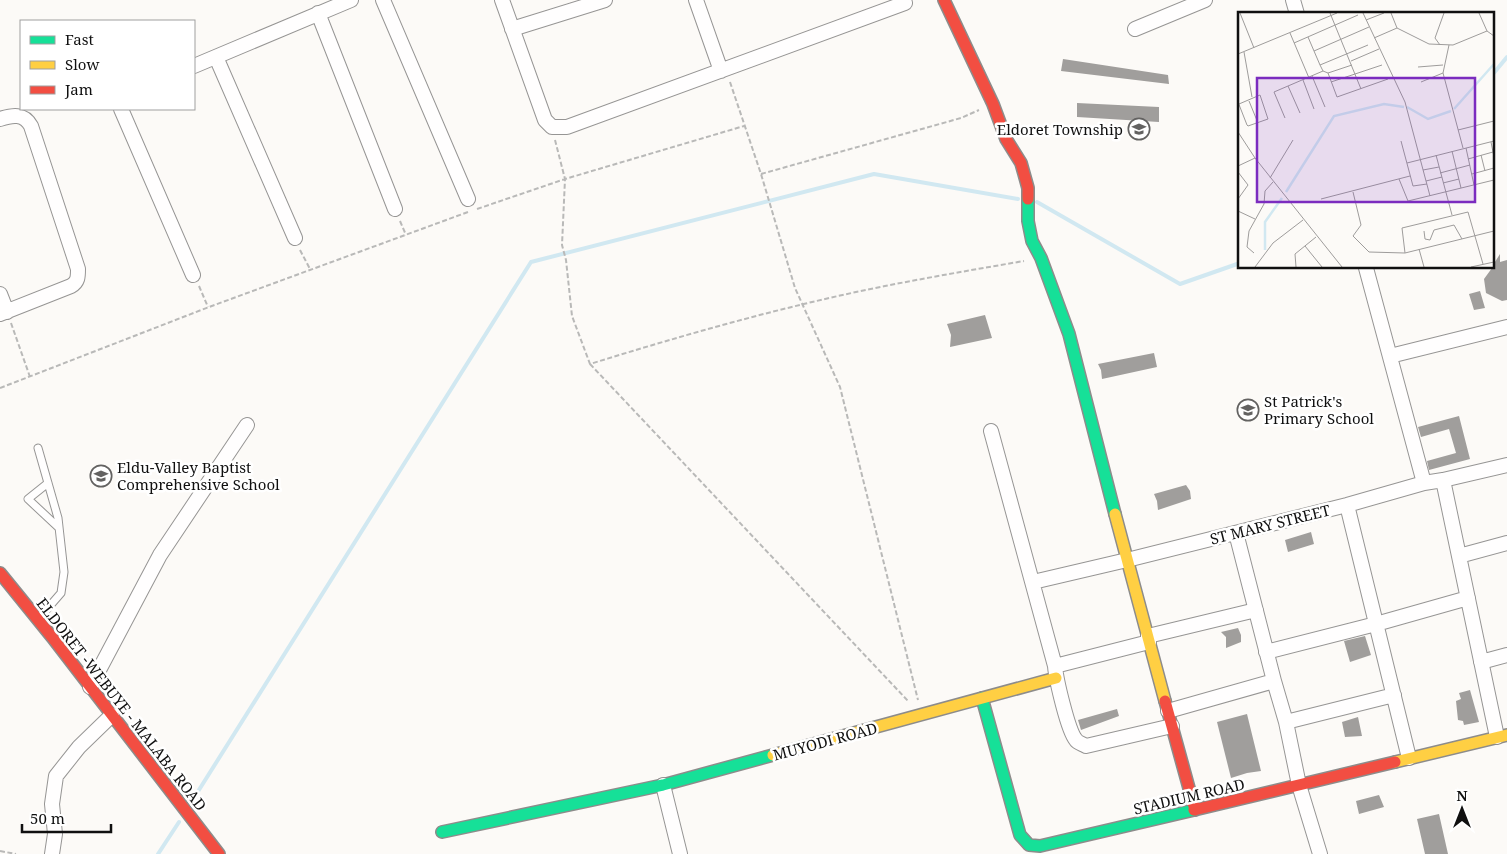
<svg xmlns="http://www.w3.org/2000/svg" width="1507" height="854" font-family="'Noto Serif',serif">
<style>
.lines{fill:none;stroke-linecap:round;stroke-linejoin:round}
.stream{stroke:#d1e8f1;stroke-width:4}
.building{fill:#a09e9c}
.lane-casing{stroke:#969594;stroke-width:9}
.street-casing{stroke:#969594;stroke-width:16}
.fast-casing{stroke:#8d8c8b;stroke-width:14}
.slow-casing{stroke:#8d8c8b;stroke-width:14}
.jam-casing{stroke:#8d8c8b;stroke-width:14}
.path{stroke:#b9b9b8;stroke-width:2;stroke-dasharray:5 2.5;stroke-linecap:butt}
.lane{stroke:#fffefe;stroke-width:7}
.street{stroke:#fffefe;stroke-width:14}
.fast{stroke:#16e098;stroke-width:11}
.slow{stroke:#ffcf43;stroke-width:11}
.jam{stroke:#f24e42;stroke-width:11}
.labels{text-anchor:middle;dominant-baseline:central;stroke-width:5;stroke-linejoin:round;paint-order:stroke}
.poi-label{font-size:15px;fill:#101010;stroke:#fff;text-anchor:start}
.street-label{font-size:15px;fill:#101010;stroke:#fff}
.inset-river{fill:none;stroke:#d1e8f1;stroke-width:2.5}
.inset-road{fill:none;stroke:#9e9c9b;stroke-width:1}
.view{fill:#7b2cbf;fill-opacity:0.15;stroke:#7b2cbf;stroke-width:2.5}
.inset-edge{fill:none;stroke:#101010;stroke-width:2.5}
</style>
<rect width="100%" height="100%" fill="#fcfaf7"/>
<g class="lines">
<path class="stream" d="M1493 74 1507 57
M1037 202 1180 284 1240 263
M192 801 531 262 874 174 1018 199
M158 854 179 822"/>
</g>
<path class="building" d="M1063 59 1168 75 1169 84 1061 71Z
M1077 103 1159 107V122L1077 117Z
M1500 254V262L1507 260V300L1502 301 1486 293 1484 279 1492 268H1493V265Z
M1480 291 1485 308 1474 310 1469 294Z
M985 315 992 338 950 347 951 335 947 324Z
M1154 353 1157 367 1102 379 1101 370 1098 364Z
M1459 416 1470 459 1429 470 1427 461 1456 453 1449 429 1421 437 1418 427Z
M1186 485 1190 491 1191 499 1158 510 1157 501 1154 494Z
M1311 532 1314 544 1288 552 1285 540Z
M1238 628 1241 635V642L1226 648V637L1221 632Z
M1365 636 1371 655 1350 662 1344 641Z
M1470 690 1479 722 1464 725 1463 721 1458 720 1456 701 1461 699 1459 693Z
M1117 709 1119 716 1081 730 1078 720Z
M1247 714 1261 771 1247 773 1231 778 1217 722Z
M1358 717 1362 736 1345 737 1342 722Z
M1379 795 1384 807 1359 814 1356 801Z
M1439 814 1448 854H1425L1417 819Z"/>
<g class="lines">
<g class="lane-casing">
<path id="lane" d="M38 448 58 518 64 572 61 593 41 616
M48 483 28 499 59 528"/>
</g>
<g class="street-casing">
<path id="street" d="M383 0 468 199
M502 0 545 120 552 127H567L905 3
M696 0 721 71
M1293 0 1297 14
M318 13 395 209
M512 29 605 0
M1135 29 1205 0
M216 57 295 238
M194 66 351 0
M121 109 193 275
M0 119C12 115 24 113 31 126L78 269C78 277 78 282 71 286L0 314
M1366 268 1424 483
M0 294 7 312
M1390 356 1507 327
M991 431 1055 666C1056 679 1068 731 1076 740 1078 743 1083 744 1086 746L1172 726
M1443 480 1497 737
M1347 505 1409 758
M1236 533 1274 681 1286 722 1299 785 1320 854
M1459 556 1507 543
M1033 582 1127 560 1347 505 1424 483 1443 480 1507 465
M1148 636 1256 610
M1266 652 1376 624 1468 598
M1481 662 1507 655
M1055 666 1149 642
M90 687 160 555 247 425
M1168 711 1274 681
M1286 722 1394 695
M663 785 680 854
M52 854 55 834 52 804 56 776 79 747 112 715"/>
</g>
<g class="fast-casing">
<path id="fast" d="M1028 199V221L1032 241 1041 258 1069 334 1115 514
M982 698 1020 835 1029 845 1040 846 1194 810
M442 832 663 785 773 755"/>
</g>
<g class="slow-casing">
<path id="slow" d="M1115 514 1165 701
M773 755 1056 678
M1395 762 1507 735"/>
</g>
<g class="jam-casing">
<path id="jam" d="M944 0 993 104 1006 139 1021 163 1028 188V199
M0 573 52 637 219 854
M1165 701 1195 810
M1194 810 1395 762"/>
</g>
<path class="path" d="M730 82 761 174 795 288 840 387 918 700
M555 140 565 179 562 245 566 260 572 316 590 364C687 334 785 306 885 286 931 277 977 269 1024 261
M761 174 961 118 979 110
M477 209 565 179 744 126
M400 221 406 235
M300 250 310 269
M199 286 208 307
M11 323 30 377
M590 364 909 702
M0 388 209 307 468 212
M0 851 16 854"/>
<use href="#lane" class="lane"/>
<use href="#street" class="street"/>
<use href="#fast" class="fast"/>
<use href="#slow" class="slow"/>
<use href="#jam" class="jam"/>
</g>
<defs>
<g id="school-ring" transform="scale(1.125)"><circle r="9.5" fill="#fff" stroke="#636261" stroke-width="1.5"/><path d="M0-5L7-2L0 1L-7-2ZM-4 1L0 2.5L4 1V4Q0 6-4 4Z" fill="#636261"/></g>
</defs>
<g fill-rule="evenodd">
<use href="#school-ring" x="1139" y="129"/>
<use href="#school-ring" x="1248" y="410"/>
<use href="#school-ring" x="101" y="476"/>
</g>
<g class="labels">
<g class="poi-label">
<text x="1123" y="129" text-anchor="end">Eldoret Township</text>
<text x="1264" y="401">St Patrick's<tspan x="1264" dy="17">Primary School</tspan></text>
<text x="117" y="467">Eldu-Valley Baptist<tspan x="117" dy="17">Comprehensive School</tspan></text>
</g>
<g class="street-label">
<text transform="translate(1270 524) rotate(-14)">ST MARY STREET</text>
<text transform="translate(122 704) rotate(52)">ELDORET -WEBUYE - MALABA ROAD</text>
<text transform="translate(825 741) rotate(-15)">MUYODI ROAD</text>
<text transform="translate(1189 796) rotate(-13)">STADIUM ROAD</text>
</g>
</g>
<g transform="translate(1238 12)">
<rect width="256" height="256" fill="#fcfaf7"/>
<path class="inset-river" d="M169 95 190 107 213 99M216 97 256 52M48 180 96 104 146 92 166 95M27 238V210L44 186"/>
<path class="inset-road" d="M2 1 16 36M92 1 123 77M125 1 167 90 192 184M153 1 159 16 191 32 215 33 249 19M241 1 249 19 256 24M128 8 146 1M52 21 71 66M70 25 82 53M136 26 159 16M56 31 120 3M202 33 197 26 206 1M211 33 205 61 225 136M76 39 131 15M6 40 14 85M0 42 99 1M113 49 141 37M180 55 205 53M85 59 90 61 99 85 150 67M90 61 114 53M74 64 87 95M65 68 76 97M93 70 144 53M183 70 205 61M50 74 62 101M11 89 20 111M0 90 9 113 10 114 30 107 22 83 1 92M47 106 36 80 85 59 82 53 130 33M220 118 256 109M0 120 17 146 104 255M163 129 175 174 189 172M253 130 256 145M228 136 236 173M214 139 223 176M198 143 214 203M243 143 247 159M230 147 255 140M169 151 256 129M0 154 17 146M185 158 201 155M0 160 10 173 0 187M202 161 232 153M234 162 256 156M32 166 55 128M161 167 170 189 256 168M188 169 204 165M205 171 221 167M115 180 123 213 115 224 131 240 167 241 256 219M83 187 172 164M0 199 17 207M186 219 187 227 192 228 196 218 216 213 224 227M67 234 84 255M181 237 186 255M16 241 9 235 11 219 26 192 27 179 35 170M167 241 164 216 230 200 245 252M17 255 35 231 65 208M58 255 57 242 78 225M233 255 256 250"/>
<path class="view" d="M19 66H237V190H19Z"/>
<rect width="256" height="256" class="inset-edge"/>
</g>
<rect x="20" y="20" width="175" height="90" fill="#ffffff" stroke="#9f9f9f"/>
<rect x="30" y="36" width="25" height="8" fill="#16e098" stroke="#9f9f9f"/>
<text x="65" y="45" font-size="15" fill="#101010">Fast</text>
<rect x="30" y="61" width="25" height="8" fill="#ffcf43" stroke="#9f9f9f"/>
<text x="65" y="70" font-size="15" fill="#101010">Slow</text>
<rect x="30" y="86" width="25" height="8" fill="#f24e42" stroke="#9f9f9f"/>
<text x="65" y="95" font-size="15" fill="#101010">Jam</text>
<g transform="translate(1462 809)" stroke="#ffffff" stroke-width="4" paint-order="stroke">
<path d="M0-4L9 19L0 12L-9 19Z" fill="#101010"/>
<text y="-8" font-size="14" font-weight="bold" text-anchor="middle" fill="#101010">N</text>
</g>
<path d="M22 824v8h89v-8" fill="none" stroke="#101010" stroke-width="2.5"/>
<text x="30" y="824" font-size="15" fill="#101010" stroke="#ffffff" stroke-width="4" paint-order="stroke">50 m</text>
</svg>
